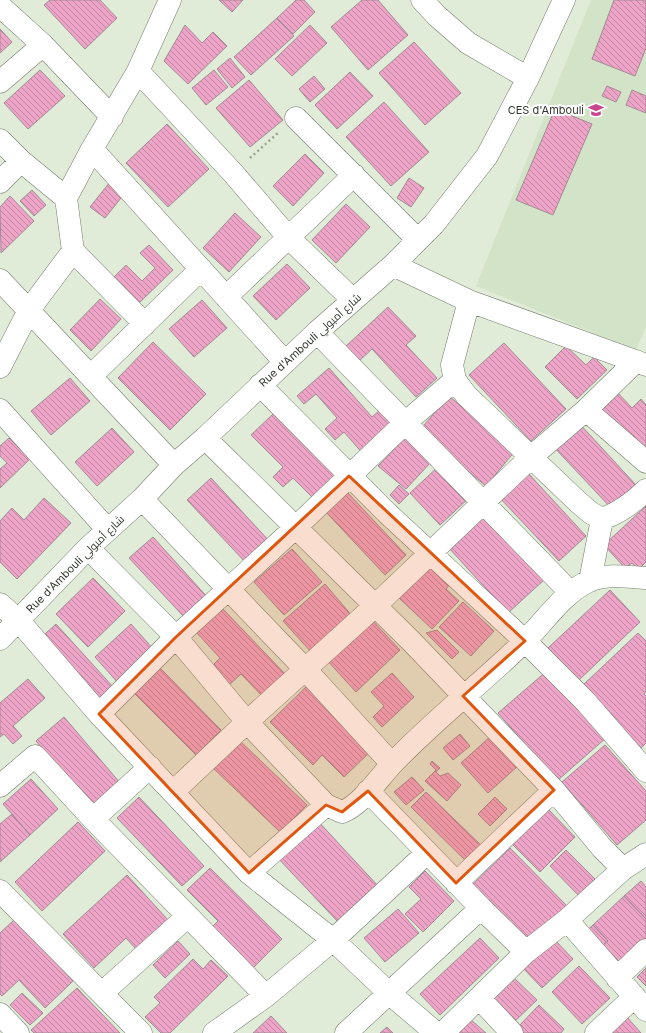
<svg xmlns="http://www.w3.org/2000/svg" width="646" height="1033" font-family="Inter,Cairo,sans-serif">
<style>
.built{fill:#d3e3c7}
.building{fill:url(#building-back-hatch);stroke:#a18a94}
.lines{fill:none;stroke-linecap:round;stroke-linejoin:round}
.minor-casing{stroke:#737d6b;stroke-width:23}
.path{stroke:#9ba494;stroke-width:2.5;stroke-dasharray:2 3;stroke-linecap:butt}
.minor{stroke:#fff;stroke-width:22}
.marked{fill:#df570e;fill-opacity:0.2;stroke:#df570e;stroke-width:3;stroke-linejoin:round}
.labels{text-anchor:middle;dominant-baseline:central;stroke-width:4;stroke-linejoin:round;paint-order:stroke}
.poi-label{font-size:11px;fill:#32372f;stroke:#fff;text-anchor:end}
.street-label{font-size:11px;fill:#32372f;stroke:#fff}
</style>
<defs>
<pattern id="building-back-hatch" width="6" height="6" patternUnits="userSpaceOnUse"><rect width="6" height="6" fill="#eea4c7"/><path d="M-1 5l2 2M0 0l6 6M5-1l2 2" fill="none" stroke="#c186a2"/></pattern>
</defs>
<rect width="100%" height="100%" fill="#e0ecd7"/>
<path class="built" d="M591 0H646V327L636 350 476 286Z"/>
<path class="building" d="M50 0H100L117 18 85 49 44 5Z
M219 0H243L232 12Z
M296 0H304L315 12 293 34 277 18Z
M362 0H378L408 35 368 70 331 27Z
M614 0H646V48L635 76 592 59Z
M277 18 294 36 251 75 234 57Z
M185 25 202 43 213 32 227 46 188 84 164 61Z
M310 25 327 43 292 76 275 59Z
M0 29 12 42 0 53Z
M414 42 461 93 425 125 379 73Z
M230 58 245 77 232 88 217 69Z
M40 70 65 96 28 129 4 103Z
M214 70 228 87 206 105 192 88Z
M350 72 373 96 337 129 315 105Z
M314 76 325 89 310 102 299 89Z
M249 80 283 120 250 147 216 108Z
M607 86 621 92 616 102 602 96Z
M632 90 646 96V113L626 105Z
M384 102 429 152 391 186 346 137Z
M555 109 592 124 553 215 516 200Z
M167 124 209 169 168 207 126 163Z
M305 154 324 173 293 206 273 186Z
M409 178 424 188 411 207 397 198Z
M110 182 125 193 105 218 90 207Z
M32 190 46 205 34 216 20 201Z
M10 196 34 221 1 253 0 207Z
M346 204 370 227 336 263 312 240Z
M235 213 261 237 229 272 203 248Z
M149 245 173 270 136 306 111 280 126 265 142 281 155 268 140 253Z
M287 264 310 288 276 320 253 296Z
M100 299 121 319 91 351 70 330Z
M202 300 227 328 194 357 169 329Z
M388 307 416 336 406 345 437 378 416 397 372 349 359 361 345 347Z
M153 342 206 394 170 430 118 378Z
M504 343 566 409 531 441 469 375Z
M566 346 586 365 594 357 607 370 577 399 545 367Z
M329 368 372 417 380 410 395 428 364 455 344 432 335 440 325 429 337 418 316 394 304 404 297 396Z
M70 378 90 401 51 435 31 411Z
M617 392 632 408 641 399 646 405V454L600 408Z
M449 396 515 451 486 486 419 431Z
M273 414 336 477 314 499 293 478 283 487 273 477 283 467 251 435Z
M577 421 636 485 611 508 551 444Z
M112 428 134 452 97 486 75 462Z
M406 437 432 461 406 489 378 466Z
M9 438 30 459 0 488V469L7 463 0 456V446Z
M440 465 470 497 440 525 410 493Z
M527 472 586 536 559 561 499 497Z
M211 478 271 543 247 564 187 500Z
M399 485 409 494 399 504 390 495Z
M346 491 406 555 385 575 325 511Z
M44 498 71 523 17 579 0 562V521L12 508 24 520Z
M646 506V562L638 570 632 563 625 568 604 545Z
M486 515 545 579 508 613 449 548Z
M153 537 209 599 186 619 129 558Z
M292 549 322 582 284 615 254 582Z
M431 562 452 582 446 589 459 601 432 629 398 597Z
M93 578 125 611 88 647 56 614Z
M325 584 353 617 312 653 283 621Z
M610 590 640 622 579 680 548 648Z
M463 602 494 631 471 656 439 627Z
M222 608 287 676 264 698 241 674 228 686 211 667 220 658 196 632Z
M369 617 400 650 356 692 325 658Z
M56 624 114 688 101 699 44 635Z
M131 624 155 651 119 684 95 657Z
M437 630 459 652 452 659 426 633Z
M638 633 646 641V691L644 694 646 696V743L641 748 582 686Z
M158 666 221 730 196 755 132 691Z
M548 670 607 737 557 781 498 713Z
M392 673 414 697 382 727 373 717 384 706 371 692Z
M28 679 45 698 13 726 22 736 13 744 4 734 0 737V703Z
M307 686 371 751 344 777 322 755 313 765 270 722Z
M64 717 121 784 93 808 36 741Z
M460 734 470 746 453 760 443 748Z
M492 735 519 765 488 793 461 763Z
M240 741 307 805 280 832 213 768Z
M605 745 646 791V820L617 845 562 782Z
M432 761 440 768 436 772 440 776 448 773 461 785 447 801 425 781 436 770 430 764Z
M412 777 424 790 406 805 394 792Z
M31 779 58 809 30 835 3 804Z
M426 792 484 848 469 864 411 807Z
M139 797 204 866 182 886 117 818Z
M495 797 507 809 490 826 478 814Z
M548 809 575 837 540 872 512 844Z
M12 814 30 835 0 862V824Z
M316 819 379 887 339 923 276 856Z
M78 822 105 851 42 911 15 882Z
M510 848 570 909 531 947 471 886Z
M566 850 595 879 578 895 550 866Z
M210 868 282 939 251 970 210 929 218 921 187 890Z
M425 871 454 901 423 932 405 914 421 899 409 887Z
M127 875 168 920 136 949 126 938 94 968 63 934Z
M641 881 646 887V919L624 896Z
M624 896 646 919V938L620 963 603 945 608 941 593 925Z
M398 909 419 933 385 962 364 938Z
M15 919 73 981 45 1008 19 980 2 996 0 994V933Z
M593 925 608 941 603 945 585 932Z
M480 938 499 958 440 1015 420 994Z
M554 939 573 959 542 988 523 968Z
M178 941 190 954 165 978 153 965Z
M193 959 203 969 211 960 228 976 170 1033H161L145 1017 160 1003 154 997Z
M579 966 610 998 582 1024 552 992Z
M646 968V986L637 977Z
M511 975 537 1000 512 1024 486 999Z
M77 988 120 1033H34L31 1030Z
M22 993 43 1013 30 1025 10 1005Z
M539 1005 564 1029 561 1033H522L517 1028Z
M271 1016 287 1033H253Z
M626 1016 641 1033H606Z
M470 1019 486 1033H457Z
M387 1027 393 1033H380Z"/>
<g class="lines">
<g class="minor-casing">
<path id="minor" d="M422 0 437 16 468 43 528 78
M0 6 43 45 112 117
M138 71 233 173 288 237 353 300
M0 82 43 45
M296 118 418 240
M0 140 21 161 66 198
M92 149 285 362
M0 182 21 161
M73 251 145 324
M393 265 469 301 646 365
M0 280 174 465
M226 297 354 175
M469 301 452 365 455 380 466 395 578 502 591 513 602 519C619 513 633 503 646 490
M317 332 570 592
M0 367 29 310 73 251 66 198 92 149 138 71 170 0
M91 376 201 269
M260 385 387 513 525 641 585 701 646 771
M0 410 107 529
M586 410 646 462
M205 438 411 641 554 790 602 848 623 869 646 854
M142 499 305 669 392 764
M88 548 176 637 247 722 326 805 342 812C360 806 379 778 392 764 434 720 482 683 525 641 546 620 562 594 589 581 606 573 628 577 646 578
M590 581 602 519
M0 604 19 621 99 714 249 873 333 940 389 993 436 1033
M0 639 88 548 142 499 174 465 205 438 317 332 393 265 434 224 487 156 528 78 564 0
M99 714 176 637 295 528 405 423 455 380
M0 786 35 756 93 819 266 996
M368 791 481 908 526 952
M173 792 247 722 375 606 531 457 586 410 636 361
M93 819 150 767
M249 873 326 805
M456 883 554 790
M0 891 141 1033
M567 920 646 1010
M617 978 646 950
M102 993 188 916
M479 998 512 1033
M0 1014 18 1033
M214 1033 266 996 333 940 427 853
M346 1033 481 908
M443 1033 526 952 567 920 623 869
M596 1033 634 997"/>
</g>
<path class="path" d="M250 158 279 132"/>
<use href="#minor" class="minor"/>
</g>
<path class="marked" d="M349 476 525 641 463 696 554 790 456 883 368 791 342 812 326 805 249 873 99 714 176 637Z"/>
<defs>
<g id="school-bare" transform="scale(1.2)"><path d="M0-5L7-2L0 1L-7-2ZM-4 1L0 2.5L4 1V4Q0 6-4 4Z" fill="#c6458d" stroke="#fff" stroke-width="2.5" paint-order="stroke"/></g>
</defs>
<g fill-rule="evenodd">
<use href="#school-bare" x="596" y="110"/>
</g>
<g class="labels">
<g class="poi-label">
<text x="584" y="110">CES d'Ambouli</text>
</g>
<g class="street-label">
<text transform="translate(310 340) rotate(-42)">Rue d'Ambouli شارع أمبولي</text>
<text transform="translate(75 564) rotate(-45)">Rue d'Ambouli شارع أمبولي</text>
</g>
</g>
</svg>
